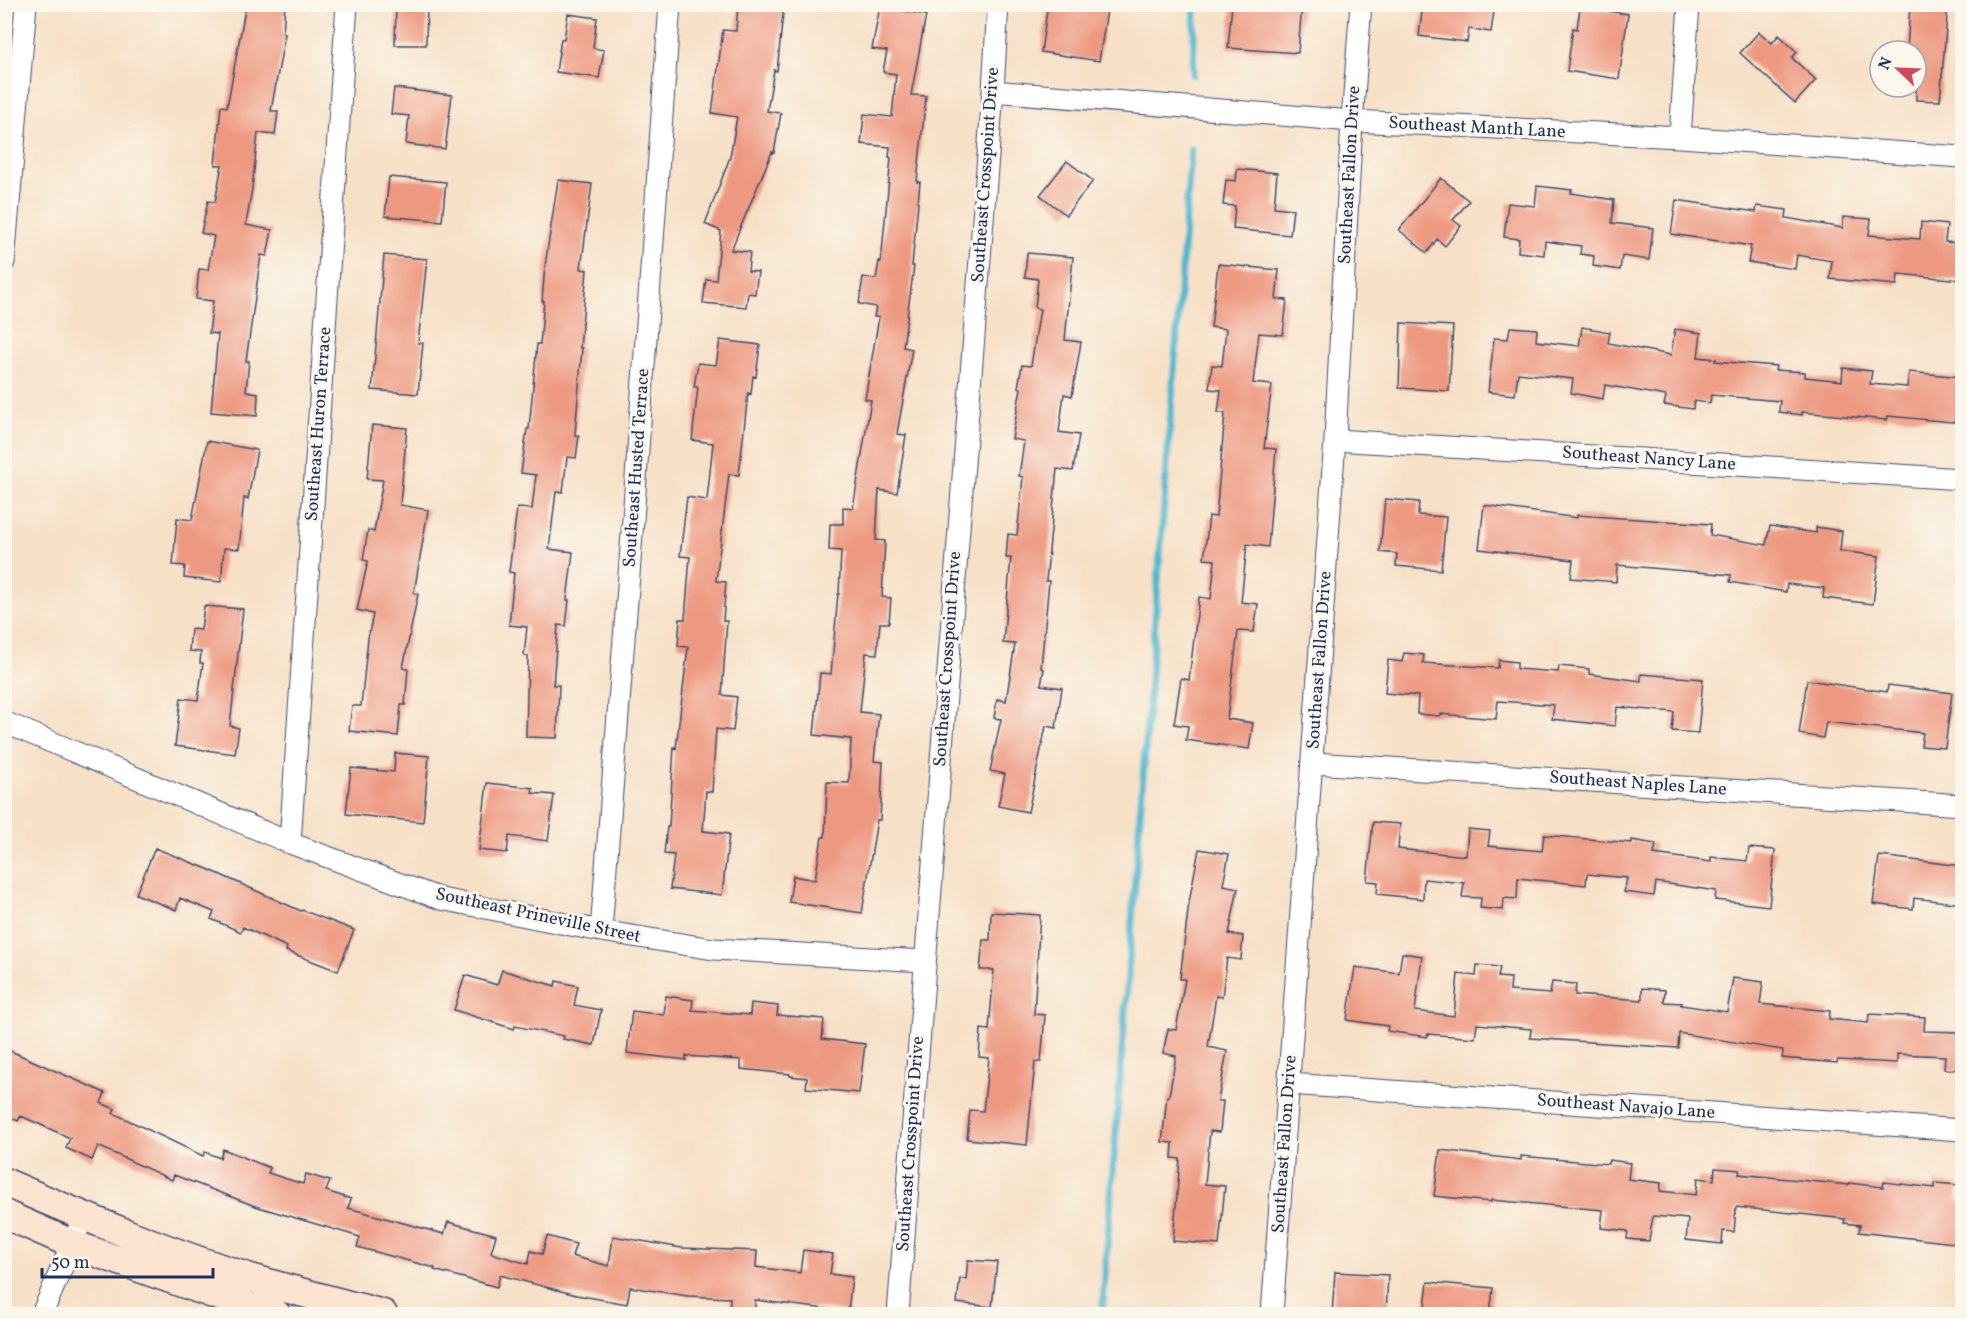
<svg xmlns="http://www.w3.org/2000/svg" width="1967" height="1319" font-family="Vollkorn,serif">
<style>
.lines{fill:none;stroke-linecap:round;stroke-linejoin:round}
.stream{stroke:#51b7cf;stroke-width:7}
.building{fill:#ed9981}
.street-casing{stroke:#3c4a6e;stroke-width:23}
.secondary-casing{stroke:#3c4a6e;stroke-width:31}
.street{stroke:#fff;stroke-width:21}
.secondary{stroke:#fde4d1;stroke-width:28}
.labels{text-anchor:middle;dominant-baseline:central;stroke-width:6;stroke-linejoin:round;paint-order:stroke}
.street-label{font-size:18px;fill:#1b2f5e;stroke:#fbf7ec}
</style>
<rect width="100%" height="100%" fill="#fbf7ec"/>
<filter id="ink" filterUnits="userSpaceOnUse"><feTurbulence type="fractalNoise" baseFrequency=".0167" numOctaves="2"/><feDisplacementMap in="SourceGraphic" scale="12" xChannelSelector="R" yChannelSelector="G"/><feConvolveMatrix kernelMatrix="1 2 1 2 8 2 1 2 1" color-interpolation-filters="sRGB"/></filter>
<filter id="wash" filterUnits="userSpaceOnUse"><feTurbulence type="fractalNoise" baseFrequency=".008" numOctaves="4" result="noise"/><feDisplacementMap in="SourceGraphic" scale="24" xChannelSelector="R" yChannelSelector="G"/><feGaussianBlur stdDeviation="1.35" result="paint"/><feColorMatrix in="noise" values="0 0 0 0 0 0 0 0 0 0 0 0 0 0 0 0 0 1.4 0 .05"/><feComposite in="paint" operator="in"/></filter>
<g filter="url(#wash)">
<rect width="100%" height="100%" fill="#f6e0c6"/>
<g class="lines">
<path class="stream" d="M1193 75 1195 4
M1102 1314 1191 149"/>
</g>
<g id="blocks">
<path class="building" d="M246 4H285L283 33 285 34 271 111H278L275 135 258 133 252 189 246 225 272 230 267 256 261 255 246 361H249L246 391 258 393 257 416 211 412 218 334 209 333 213 301 196 299 199 269 208 270 214 236 201 233 208 201 215 202 222 165H215L221 106 227 107Z
M396 4H427L426 45H395Z
M738 4H784L777 71 774 70 767 111 781 113 774 153 772 152 731 250 750 252 748 271 758 272 755 294 748 293 746 307 703 303 706 279 716 280 721 231 705 224 730 157 737 117 712 113 723 30 736 31Z
M1048 4H1108L1099 61 1041 52Z
M1232 4H1302L1298 53 1228 48Z
M1423 4H1495L1491 32 1469 29 1467 42 1419 36Z
M1910 4H1948L1940 101 1916 100V51H1907Z
M880 6 926 15 911 95 926 96 917 182H920L912 266H914L903 347 912 349 897 434 906 435 897 493 879 490 876 540 885 541 882 597 891 598 889 623H880L877 654 866 653 860 712 879 714 874 761 883 762 880 820H877L862 913 789 902 793 876 815 880 822 837H825L827 782 849 783 851 739 814 735 820 673 831 674 838 594H839L841 551 829 550 830 524H843V507L853 508 871 400 865 399 879 317H874L876 307 859 304 863 277 876 279 879 261 881 262 891 158 889 157 890 147 861 144 864 114 892 117 896 74 883 72 887 51 872 49Z
M1580 7 1628 14 1619 79 1567 71 1573 28 1577 29Z
M568 14 597 18 593 48 604 50 599 78 556 72 561 39H564Z
M1759 32 1772 43 1779 35 1797 52 1792 58 1816 80 1795 103 1740 53Z
M394 88 452 95 445 149 406 144 409 116 391 114Z
M1067 161 1093 181 1066 215 1040 195Z
M1237 169 1277 173 1274 207 1293 209 1290 235 1233 229 1235 206 1223 205 1226 180 1236 181Z
M389 177 446 182 442 221 385 216Z
M1441 178 1469 201 1453 220 1461 226 1445 246 1437 239 1427 253 1399 230Z
M558 180 592 184 581 269 587 270 580 348H582L575 435 579 436 576 458 567 457 563 492H556L549 549 573 552 567 600H569L566 626 558 625 553 685H559L557 738 526 737 528 656H524L527 627 509 625 514 573 509 572 517 508 532 509 536 475 521 473 527 429H529L537 344H540L544 301H542L545 266Z
M1537 186 1572 190 1571 193 1614 200 1612 223 1653 228 1649 260 1622 256 1620 270 1593 266 1594 256 1580 254 1581 246 1545 241 1544 255 1518 252 1519 239 1504 237 1508 203 1535 206Z
M1676 200 1756 212 1757 206 1787 210 1786 218 1843 228V217L1871 219 1869 235 1920 239 1921 222 1947 225 1945 242 1962 243V280L1898 274 1897 285 1830 279 1832 261 1797 255 1795 269 1748 262 1751 246 1671 234Z
M1027 253 1073 257 1065 340 1081 342 1072 396 1064 394 1059 432 1079 435 1073 471 1057 469 1046 581H1049L1041 668 1044 669 1041 685 1062 688 1056 728 1046 726 1028 812 998 806 1005 774 990 771 1001 719 994 718 997 699 1006 701 1015 644 1003 643 1011 558H1006L1008 534 1017 535 1023 477 1019 476 1024 441 1012 439 1021 388 1018 387 1022 365 1031 366 1040 309 1035 308 1038 279 1025 277Z
M384 255 427 259 418 343H423L418 394 372 390Z
M1218 264 1279 270 1276 299 1287 300 1283 335 1259 333 1253 383 1272 385 1264 448 1276 449 1268 547 1247 544 1241 602 1258 604 1254 632 1238 631 1227 719 1253 723 1249 749 1186 740 1188 726 1174 724 1181 678 1189 680 1199 597 1211 599 1215 560 1204 559 1209 516 1216 517 1225 413H1218L1221 390 1209 389 1212 365 1222 366 1226 329 1211 327Z
M1401 323 1453 326 1449 391 1399 388Z
M1510 327 1537 329 1536 341 1579 346 1582 327 1610 332 1608 343 1671 355 1675 329 1701 333 1698 357 1716 359 1715 361 1776 366 1775 370 1805 372V377L1842 381 1843 368 1872 371 1870 384 1907 387 1909 372 1962 377V423L1888 416 1887 420 1802 412V415L1779 412 1780 401 1711 395 1710 403 1694 401 1693 409 1664 405 1666 396 1605 385 1603 399 1571 393 1573 379 1518 373 1515 395 1488 392 1494 338 1508 339Z
M720 340 760 345 756 377 753 376 751 394 748 393 739 475 729 474 716 581 726 582 723 621H727L722 695 737 697 733 731 716 729 712 792 706 791 703 831 729 834 722 895 670 889 674 855 664 854 667 827H669L674 747 676 748 688 647 678 646 680 619H685L690 557 680 556 687 497 707 500 713 443 692 440 698 387H694L698 363 716 365Z
M372 425 407 428 400 505 428 510 414 593 418 594 403 668 408 669 405 705H401L398 736 349 731 352 706H361L368 638 373 614 357 610 368 561 363 560 368 530 374 532 383 480 367 479Z
M207 441 257 450 248 499 244 498 239 549 224 548 221 582 184 578 185 566 173 565 177 518 192 520Z
M1385 499 1419 502 1418 515 1446 517 1441 570 1396 566 1397 554 1380 552Z
M1484 505 1577 518V515L1711 524 1710 535 1766 545 1770 526 1816 533V527L1842 531 1840 551 1879 556 1873 604 1823 598 1824 588 1787 584 1786 592 1730 582 1731 575 1617 565 1616 582 1571 578 1573 560 1479 549Z
M204 606 243 609 230 726 239 728 235 754 175 746 181 698 198 700 203 663H200L201 652 189 651 191 629 201 630Z
M1404 653 1424 655 1423 663 1498 668 1499 660 1517 662V669L1558 672 1559 666 1589 669V674L1641 681V674L1703 679 1698 733 1672 731 1674 712 1617 707 1615 726 1552 719 1554 705 1498 701 1496 719 1440 714V716L1417 714 1418 696 1385 693 1388 660 1402 662Z
M1807 680 1887 692 1888 685 1952 693 1945 748 1921 746 1923 733 1826 722 1823 738 1799 734Z
M395 753 429 756 423 822 346 814 351 768 394 772Z
M487 783 533 788 532 793 554 795 548 841 509 836 507 853 479 850Z
M1373 822 1400 824 1398 849 1466 856 1468 829 1490 831 1488 846 1542 851 1544 835 1632 843V840L1656 844 1654 854 1711 862V857L1747 861 1749 848 1775 850 1769 906 1715 900 1716 891 1656 882 1654 896 1624 892 1627 878 1587 874 1586 885 1518 878 1517 899 1504 898 1503 910 1480 908 1481 898 1462 897 1464 883 1424 879 1423 899 1377 894 1378 882 1367 881Z
M155 848 210 870 301 911 302 910 354 930 338 971 286 951 287 947 243 927 241 932 211 919 214 912 180 898 176 910 136 894Z
M1199 849 1229 854 1223 885 1238 888 1229 934 1243 936 1241 960 1227 958 1222 997 1216 996 1208 1047 1227 1051 1218 1101H1223L1220 1132 1210 1131 1205 1184 1225 1186 1219 1245 1173 1241 1180 1159 1172 1158 1173 1143 1162 1142 1167 1096H1169L1176 1056 1163 1053 1168 1029 1176 1030 1185 979H1180L1189 902Z
M1879 856 1962 866V904L1914 898 1913 909 1873 904Z
M991 912 1040 915 1034 1014 1045 1015 1041 1062H1035L1027 1145 967 1139 970 1110 983 1111 989 1058 979 1057 981 1029 989 1030 994 970H980L983 940H990Z
M1402 953 1422 956 1415 1011 1454 1016 1458 974 1476 976 1477 965 1500 967 1498 977 1511 978 1510 991 1550 994 1552 982 1576 984 1575 995 1642 1000V988L1665 990 1664 1002 1682 1003 1681 1005 1727 1012 1733 978 1763 982 1760 1004 1830 1011 1829 1019 1868 1023 1869 1014 1925 1017 1924 1031 1962 1032V1070L1944 1069 1945 1056 1897 1054V1063L1838 1060 1837 1063 1782 1058 1783 1050 1679 1033 1678 1048 1530 1038 1531 1029 1477 1024 1475 1038 1428 1034 1427 1037 1387 1031 1388 1026 1347 1020 1355 967 1399 973Z
M502 970 555 986 556 981 578 986 574 1005 601 1010 594 1045 563 1039 564 1036 515 1026 514 1029 454 1010 465 975 497 985Z
M666 996 693 1000 692 1010 750 1015 751 1003 778 1006 777 1015 824 1019 822 1039 865 1044 859 1093 806 1088 807 1078 790 1076V1074L741 1069V1060L686 1056V1060L627 1053 632 1011 664 1015Z
M4 1048 105 1093 101 1103 115 1109 113 1113 203 1156 205 1152 220 1158 223 1149 270 1168 268 1173 303 1184 306 1174 330 1181 326 1191 351 1199 348 1208 444 1234 448 1222 496 1235 491 1253 528 1264 531 1251 542 1254 547 1236 576 1244 572 1256 609 1266 613 1236 682 1248 757 1251 756 1267 800 1273 803 1250 833 1254 830 1274 852 1277 848 1312 755 1300V1314H729L730 1298 688 1296 630 1287 627 1304 576 1295 500 1275 497 1287 434 1270 435 1268 357 1247 360 1237 255 1206 174 1175 172 1180 98 1146 92 1160 66 1148 70 1138 21 1116 18 1121 4 1114Z
M1440 1150 1521 1160V1156L1608 1164 1609 1160 1630 1163 1628 1179 1661 1183 1660 1191 1696 1195 1698 1178 1714 1180 1715 1168 1740 1170 1739 1174 1849 1185V1183L1883 1187 1884 1182 1935 1188V1183L1959 1185 1957 1200H1962V1244L1859 1232 1860 1225 1844 1223 1845 1219 1736 1207 1734 1232 1723 1231 1722 1244 1686 1240 1688 1219 1653 1216 1649 1241 1627 1239 1628 1231 1601 1228 1603 1210 1491 1200V1202L1434 1196Z
M968 1260 997 1262 992 1307 957 1303 960 1278 966 1279Z
M1335 1272 1388 1275 1386 1314H1332Z
M1428 1282 1493 1288 1490 1314H1424Z"/>
</g>
</g>
<g filter="url(#ink)">
<use href="#blocks" fill-opacity="0" stroke="#3c4a6e" stroke-width="1.5"/>
<g class="lines">
<g class="street-casing">
<path id="street" d="M993 91 1352 121 1680 137 1962 157
M1680 137 1689 4
M4 262 26 4
M1335 440 1962 479
M4 722 290 843 441 899 601 931 713 949 924 961
M1313 763 1962 805
M290 843 347 4
M601 931 629 575 670 4
M1289 1084 1962 1130
M42 1314 77 1232
M898 1314 993 91 998 4
M1272 1314 1335 440 1352 121 1361 4"/>
</g>
<g class="secondary-casing">
<path id="secondary" d="M4 1182C85 1217 167 1252 251 1278 294 1291 339 1302 383 1314
M4 1214 72 1244 247 1306 276 1314"/>
</g>
<use href="#street" class="street"/>
<use href="#secondary" class="secondary"/>
</g>
</g>
<g class="labels">
<g class="street-label">
<text transform="translate(1477 128) rotate(3)">Southeast Manth Lane</text>
<text transform="translate(986 175) rotate(-86)">Southeast Crosspoint Drive</text>
<text transform="translate(1350 175) rotate(-87)">Southeast Fallon Drive</text>
<text transform="translate(319 424) rotate(-86)">Southeast Huron Terrace</text>
<text transform="translate(1649 459) rotate(4)">Southeast Nancy Lane</text>
<text transform="translate(637 468) rotate(-86)">Southeast Husted Terrace</text>
<text transform="translate(948 659) rotate(-86)">Southeast Crosspoint Drive</text>
<text transform="translate(1320 660) rotate(-86)">Southeast Fallon Drive</text>
<text transform="translate(1638 784) rotate(4)">Southeast Naples Lane</text>
<text transform="translate(538 916) rotate(12)">Southeast Prineville Street</text>
<text transform="translate(1626 1107) rotate(4)">Southeast Navajo Lane</text>
<text transform="translate(911 1144) rotate(-86)">Southeast Crosspoint Drive</text>
<text transform="translate(1285 1144) rotate(-86)">Southeast Fallon Drive</text>
</g>
</g>
<rect width="1967" height="1319" fill="none" stroke="#fbf7ec" stroke-width="24"/>
<g transform="translate(1898 69) rotate(293)"><circle r="28" fill="#fbf7ec" stroke="#a1a7b3" stroke-width="1.5"/>
<path d="M0-4.5L10 22L0 15L-10 22Z" fill="#d1495b"/>
<text y="-9" font-size="16" font-weight="bold" text-anchor="middle" fill="#1b2f5e">N</text>
</g>
<path d="M42 1268v9h171v-9" fill="none" stroke="#1b2f5e" stroke-width="3"/>
<text x="51" y="1268" font-size="18" fill="#1b2f5e" stroke="#fbf7ec" stroke-width="4.5" paint-order="stroke">50 m</text>
</svg>
